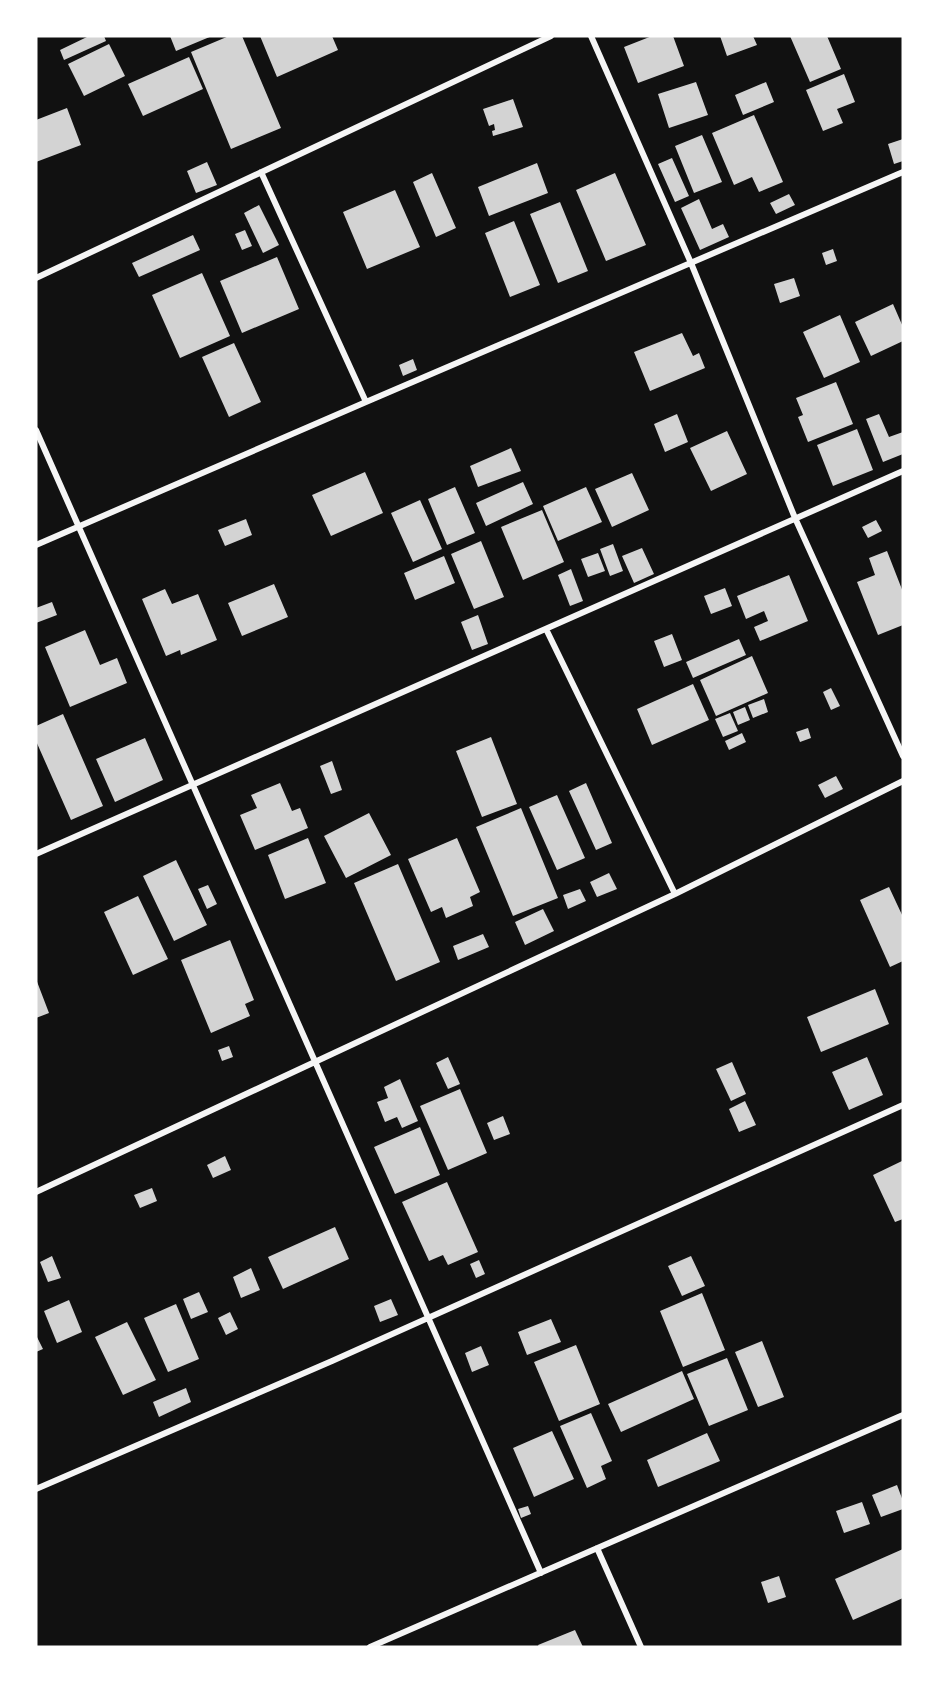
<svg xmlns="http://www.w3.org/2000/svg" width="939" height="1683" font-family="Manrope,sans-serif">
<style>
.building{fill:#d3d3d3}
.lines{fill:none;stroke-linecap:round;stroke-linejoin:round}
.minor{stroke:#f5f5f5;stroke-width:6}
</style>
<rect width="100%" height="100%" fill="#111"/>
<path class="building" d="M89 36H104L106 41 64 60 60 50Z
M170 36H212L176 51Z
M229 36H242L281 128 231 149 191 52Z
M260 36H332L338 50 277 77Z
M652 36H673L684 66 638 83 624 47Z
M720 36H753L757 45 727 56Z
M790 36H827L841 69 810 82Z
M109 44 125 76 84 96 68 64Z
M189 57 203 89 143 116 128 84Z
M844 74 855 102 837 109 843 123 823 131 806 90Z
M696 82 708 115 669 128 658 94Z
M766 82 774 102 743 115 735 95Z
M513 99 523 127 493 136 492 131 495 130 494 124 489 126 483 109Z
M67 108 81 145 36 162V120Z
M754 115 783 182 759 192 752 177 734 185 712 133Z
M702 135 722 182 694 193 675 146Z
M903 139V161L894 164 888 144Z
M672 158 689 196 675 202 658 164Z
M207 162 217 185 196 193 187 171Z
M537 163 548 193 489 216 478 187Z
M432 173 456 228 436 237 413 182Z
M615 173 646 245 606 261 576 190Z
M395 190 420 247 367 269 343 212Z
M789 194 795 205 776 214 770 203Z
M699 199 712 229 723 224 729 237 700 250 681 208Z
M560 202 588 271 558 283 530 214Z
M259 205 279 245 263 253 244 213Z
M514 221 540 285 510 297 485 233Z
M245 230 252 246 242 250 235 234Z
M193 235 200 250 139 277 132 263Z
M833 249 837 261 826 265 822 253Z
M277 257 299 309 242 333 220 281Z
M202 273 230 336 180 358 152 295Z
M794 278 800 296 780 303 774 284Z
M893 304 903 327V341L871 356 855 322Z
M840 315 860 362 824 378 803 332Z
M682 333 693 356 699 353 705 368 650 391 634 352Z
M234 343 261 402 229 417 202 357Z
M413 359 417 370 403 376 399 365Z
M836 382 853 424 808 442 798 417 803 415 796 398Z
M677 414 688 442 665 452 654 424Z
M879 414 889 437 903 432V454L883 462 866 419Z
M857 429 873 470 833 486 817 445Z
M727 431 747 474 711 491 690 448Z
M511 448 521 471 478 487 470 466Z
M365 472 383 513 331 536 312 495Z
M632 473 649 510 612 527 595 489Z
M523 482 533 504 486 526 476 503Z
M455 487 475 533 447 545 428 499Z
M586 487 602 522 558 541 543 506Z
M420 500 442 549 413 562 391 513Z
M542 510 564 562 523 580 501 527Z
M246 519 252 535 225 546 218 530Z
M876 520 882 531 868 538 862 527Z
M481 541 504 597 474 609 451 554Z
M613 544 623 571 610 576 600 549Z
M642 548 654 574 634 583 622 556Z
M887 551 903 592V625L878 635 857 582 875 575 869 558Z
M598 553 605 571 588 577 581 559Z
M444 556 455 583 415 600 404 573Z
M571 569 583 601 570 606 558 575Z
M789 575 808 621 760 641 754 627 768 621 764 611 746 619 737 596Z
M274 584 288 617 242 636 228 603Z
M725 588 732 606 711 614 704 596Z
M165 589 172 604 198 594 217 640 181 655 180 650 166 656 142 599Z
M52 602 57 615 36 623V608Z
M478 615 488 644 472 650 461 622Z
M85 630 100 665 117 658 127 683 70 707 45 647Z
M672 634 682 660 664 667 654 641Z
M739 639 746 655 693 678 686 662Z
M752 656 768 693 716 716 700 680Z
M693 684 709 720 652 745 637 709Z
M831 688 840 706 831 710 823 692Z
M764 699 768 712 753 718 748 705Z
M745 707 750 720 738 725 733 712Z
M730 713 738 731 723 737 715 719Z
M63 714 103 806 71 820 36 741V726Z
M808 728 811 738 800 742 796 732Z
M742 733 746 742 729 750 725 741Z
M491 737 517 804 482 817 456 751Z
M145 738 163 780 115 802 96 759Z
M332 761 342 790 331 794 320 766Z
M836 776 843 789 825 798 818 785Z
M280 783 292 811 300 808 308 828 255 850 240 815 257 808 251 795Z
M586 783 612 843 596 850 569 791Z
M557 795 585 858 557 870 529 807Z
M521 808 558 898 513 916 476 827Z
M369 813 391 855 346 878 324 836Z
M308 838 326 883 285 899 268 855Z
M457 838 480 892 470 897 473 906 446 918 442 907 431 912 408 859Z
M176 860 207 925 174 941 143 876Z
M398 864 440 962 396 981 354 883Z
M609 873 617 889 597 897 590 882Z
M208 885 217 904 207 909 198 889Z
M889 887 903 917V961L890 967 860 900Z
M580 889 586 901 568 909 563 895Z
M138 896 168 959 133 975 104 912Z
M543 909 554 931 525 945 515 922Z
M483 934 489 947 458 960 453 946Z
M230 940 254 1000 245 1004 250 1016 211 1033 181 960Z
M36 979 49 1013 36 1018Z
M875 989 889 1024 821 1052 807 1017Z
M229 1046 233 1057 222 1061 218 1050Z
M448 1057 460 1084 448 1089 436 1063Z
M867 1057 883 1095 849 1110 832 1072Z
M732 1062 746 1094 731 1101 716 1069Z
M400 1079 418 1121 402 1128 397 1117 385 1122 377 1102 388 1098 384 1087Z
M460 1089 487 1153 448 1170 420 1106Z
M745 1101 756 1125 739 1132 729 1109Z
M503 1116 510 1134 494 1140 487 1123Z
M420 1127 440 1175 395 1194 374 1147Z
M225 1156 231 1170 213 1178 207 1165Z
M902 1161 903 1219 895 1222 873 1175Z
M447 1182 478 1252 448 1265 443 1255 429 1261 402 1202Z
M152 1188 157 1201 140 1208 134 1195Z
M335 1227 349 1259 283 1289 268 1257Z
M52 1256 61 1278 48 1282 40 1262Z
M691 1256 705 1286 682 1296 668 1266Z
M479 1260 485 1274 476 1278 470 1264Z
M251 1268 260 1290 241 1298 233 1277Z
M199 1292 208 1312 191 1319 183 1299Z
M702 1293 725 1350 683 1367 660 1311Z
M391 1299 398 1315 380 1322 374 1306Z
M69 1300 82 1332 57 1343 44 1311Z
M176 1304 199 1359 168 1372 144 1318Z
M230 1312 238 1329 226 1335 218 1318Z
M551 1319 561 1342 527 1355 518 1332Z
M127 1322 156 1380 123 1395 95 1337Z
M36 1335 43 1349 36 1352Z
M762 1341 784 1397 758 1407 735 1352Z
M576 1345 600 1404 559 1421 534 1362Z
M481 1346 489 1365 472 1372 465 1353Z
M727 1358 748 1410 709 1426 687 1374Z
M682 1371 694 1399 621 1432 608 1404Z
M186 1388 191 1402 159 1417 153 1402Z
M591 1413 612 1461 601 1466 606 1479 587 1488 560 1426Z
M552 1431 574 1479 534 1497 513 1448Z
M707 1433 720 1461 658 1487 647 1460Z
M897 1485 903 1501V1509L881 1517 872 1495Z
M862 1502 870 1524 844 1533 836 1511Z
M528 1506 531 1514 521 1518 518 1509Z
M903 1549V1598L853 1620 835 1579Z
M779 1576 786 1597 768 1603 761 1582Z
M575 1630 583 1647H539L538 1645Z"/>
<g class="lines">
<path class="minor" d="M591 36 691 263 795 518 903 756
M261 172 366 402
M36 278 551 36
M36 430 541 1573
M36 545 366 402 903 172
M546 629 675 894
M36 854 903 471
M36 1192 675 894 903 781
M36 1489 332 1361 903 1105
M597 1548 641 1647
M370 1647 903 1415"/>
</g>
<rect width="939" height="1683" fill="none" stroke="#ffffff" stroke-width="75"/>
</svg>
